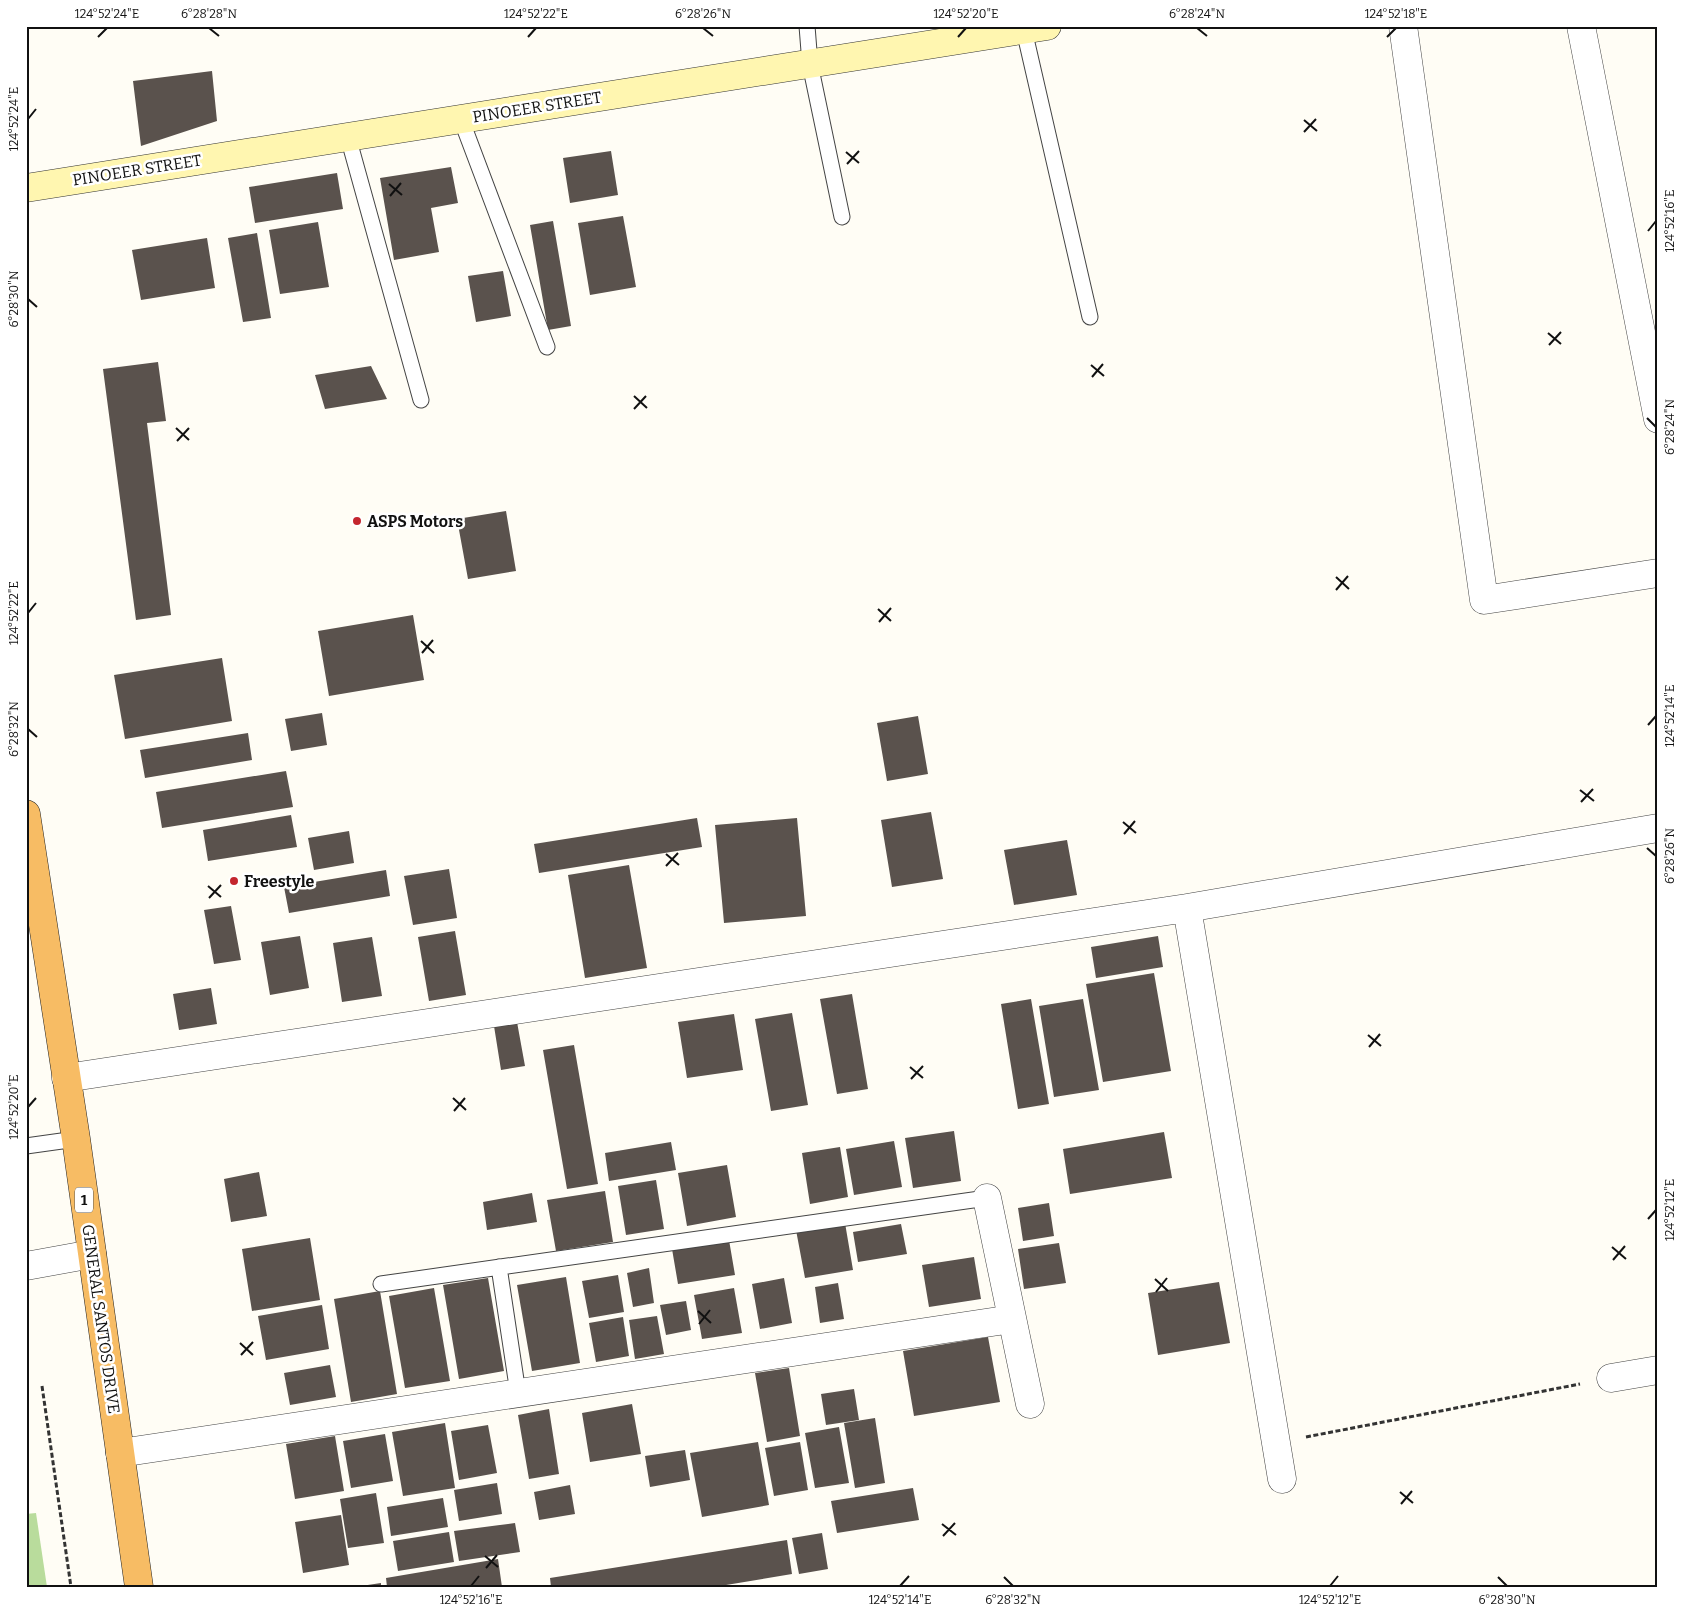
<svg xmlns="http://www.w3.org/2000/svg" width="1684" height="1613" font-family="Bitter,serif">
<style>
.forest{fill:#b9dc9c}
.building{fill:#5a524d}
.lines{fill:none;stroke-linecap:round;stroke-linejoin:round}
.service-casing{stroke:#444;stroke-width:17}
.minor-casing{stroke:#444;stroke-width:29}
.secondary-casing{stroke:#333;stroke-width:29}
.trunk-casing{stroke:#222;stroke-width:29}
.path{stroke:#333;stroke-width:3;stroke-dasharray:5 2.5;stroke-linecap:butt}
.service{stroke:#fff;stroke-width:15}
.minor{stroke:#fff;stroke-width:28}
.secondary{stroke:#fff6b0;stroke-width:28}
.trunk{stroke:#f7bc64;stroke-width:28}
.ticks{fill:none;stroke:#111;stroke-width:2}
.poi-dot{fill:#c4262e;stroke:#fff;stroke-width:2}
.labels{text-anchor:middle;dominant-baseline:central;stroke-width:5;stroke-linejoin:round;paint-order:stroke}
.shield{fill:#fff;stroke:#585858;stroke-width:1}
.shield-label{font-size:15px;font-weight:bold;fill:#111}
.street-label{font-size:16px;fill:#111;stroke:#fff}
.poi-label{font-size:16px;font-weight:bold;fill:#111;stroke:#fff;text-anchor:start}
.neatline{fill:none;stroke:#111;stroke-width:2}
.ticks-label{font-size:12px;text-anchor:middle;fill:#111}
</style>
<rect width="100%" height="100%" fill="#fffdf5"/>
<path class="forest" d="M36 1513 47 1587H26V1514Z"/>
<path class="building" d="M212 71 217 121 141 146 133 81Z
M611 151 618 195 570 203 563 158Z
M451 167 458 203 431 208 439 252 394 260 380 178Z
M337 173 343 209 255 223 249 187Z
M623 216 636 287 590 295 578 223Z
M553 221 571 326 548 330 530 225Z
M318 222 329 287 280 294 269 230Z
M257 233 271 318 243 322 228 238Z
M207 238 215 288 141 300 132 250Z
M503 271 511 316 476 322 468 276Z
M158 362 166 421 147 423 171 615 136 620 103 369Z
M371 366 387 399 325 409 315 375Z
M506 511 516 571 468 579 457 519Z
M413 615 424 680 329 696 318 631Z
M222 658 232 721 125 739 114 675Z
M322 713 327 745 291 751 285 719Z
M918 716 928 774 887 781 877 723Z
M248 733 252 760 145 778 140 750Z
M286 771 293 807 162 828 156 792Z
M931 812 943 879 892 887 881 820Z
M291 815 297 847 208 861 203 830Z
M697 818 702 847 539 873 534 844Z
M797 818 806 916 724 923 715 825Z
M349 831 354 863 314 870 308 838Z
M1067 840 1077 895 1014 905 1004 850Z
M629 865 647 968 585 978 568 875Z
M449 869 457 918 413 925 404 876Z
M386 870 390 896 289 913 284 887Z
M231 906 241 960 214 964 204 910Z
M455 931 466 995 429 1001 418 937Z
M300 936 309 988 270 995 261 942Z
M1158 936 1163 967 1096 978 1091 947Z
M372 937 382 996 342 1002 333 943Z
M1154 973 1171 1071 1103 1082 1086 984Z
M211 988 217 1024 179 1030 173 994Z
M852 994 868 1089 837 1094 820 999Z
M1031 999 1049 1104 1018 1109 1001 1004Z
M1083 999 1099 1090 1054 1097 1039 1006Z
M792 1013 808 1105 771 1111 755 1019Z
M734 1014 743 1070 687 1078 678 1022Z
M517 1022 525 1066 501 1070 494 1026Z
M574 1045 598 1184 567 1189 543 1050Z
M954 1131 961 1181 913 1188 905 1138Z
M1164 1132 1172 1178 1070 1194 1063 1149Z
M894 1141 902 1187 854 1195 846 1149Z
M671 1142 676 1170 609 1181 605 1153Z
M840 1147 848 1197 810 1204 802 1153Z
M727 1165 736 1217 687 1226 678 1173Z
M259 1172 267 1216 231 1222 224 1179Z
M656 1180 664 1229 626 1235 618 1186Z
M605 1191 613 1242 556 1251 547 1200Z
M532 1193 537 1222 487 1230 483 1202Z
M1049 1203 1054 1236 1023 1241 1018 1208Z
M845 1223 853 1270 805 1278 796 1230Z
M901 1224 907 1254 858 1262 853 1232Z
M310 1238 320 1300 252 1311 242 1249Z
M729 1240 735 1275 678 1284 672 1249Z
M1059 1243 1066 1283 1024 1289 1018 1249Z
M974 1257 981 1299 929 1307 922 1265Z
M649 1268 654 1303 633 1307 627 1273Z
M618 1275 624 1312 589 1318 582 1281Z
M566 1277 580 1363 532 1371 517 1285Z
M488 1278 504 1371 459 1379 443 1285Z
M784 1278 792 1323 760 1329 752 1284Z
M1219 1282 1230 1343 1158 1355 1148 1293Z
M838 1283 844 1319 820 1323 815 1287Z
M434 1288 450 1381 405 1388 389 1296Z
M734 1288 742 1333 702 1339 694 1295Z
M380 1291 397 1394 351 1402 334 1299Z
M686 1301 691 1330 666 1335 660 1305Z
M322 1305 329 1349 266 1360 258 1316Z
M657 1316 664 1354 635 1359 629 1320Z
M623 1317 629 1356 596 1362 589 1323Z
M988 1337 1000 1402 914 1416 903 1351Z
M330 1365 336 1397 290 1405 284 1373Z
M789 1368 800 1436 767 1442 755 1373Z
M854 1389 859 1420 826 1425 821 1394Z
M632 1404 641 1454 590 1462 582 1413Z
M549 1409 559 1474 529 1479 518 1415Z
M875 1418 885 1483 855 1488 844 1423Z
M445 1423 455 1488 403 1496 392 1432Z
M488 1425 497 1473 459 1480 451 1431Z
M839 1427 849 1483 815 1488 805 1433Z
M385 1434 393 1481 351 1488 343 1441Z
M335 1436 344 1491 295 1499 286 1444Z
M758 1442 769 1505 702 1517 690 1453Z
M800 1442 808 1490 774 1496 765 1448Z
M685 1450 690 1480 650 1487 645 1456Z
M497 1483 502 1514 459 1521 454 1490Z
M570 1485 575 1514 539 1520 534 1492Z
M913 1488 919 1520 837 1533 831 1501Z
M376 1493 384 1543 348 1548 340 1499Z
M443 1498 448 1527 391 1536 387 1507Z
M341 1515 349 1565 303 1573 295 1522Z
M515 1523 520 1552 459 1561 454 1531Z
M449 1532 454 1562 398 1571 393 1541Z
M822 1533 828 1569 799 1574 792 1538Z
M787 1540 792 1574 714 1587H551L550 1578Z
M498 1559 502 1587H387L386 1578Z
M381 1583V1587H361V1586Z"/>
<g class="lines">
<g class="service-casing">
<path id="service" d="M807 26 810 64 842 217
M1024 30 1090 317
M461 119 547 347
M348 137 421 400
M26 1146 76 1139
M499 1267 518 1393
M381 1284 987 1198"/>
</g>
<g class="minor-casing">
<path id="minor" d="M1403 26 1484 600 1658 573
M1581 26 1658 419
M1187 908 1282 1479
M66 1078 1187 908 1658 828
M987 1198 1030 1404
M26 1266 92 1254
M1611 1378 1658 1370
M120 1453 1012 1319"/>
</g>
<g class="secondary-casing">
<path id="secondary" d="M26 188 1047 26"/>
</g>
<g class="trunk-casing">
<path id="trunk" d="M26 814 76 1139 139 1587"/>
</g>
<path class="path" d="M42 1386 71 1587
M1306 1437 1580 1384"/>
<use href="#service" class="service"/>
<use href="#minor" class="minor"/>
<use href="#secondary" class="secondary"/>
<use href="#trunk" class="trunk"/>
</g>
<path class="ticks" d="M209 28 219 36M703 28 713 36M1197 28 1207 36M98 37 107 28M528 37 536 28M958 37 966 28M1387 37 1396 28M28 119 36 109M1304 120 1317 131M1304 132 1316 119M846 152 859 163M847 164 859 151M389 184 402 195M390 196 401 183M1648 231 1656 221M28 299 37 307M1548 333 1561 344M1549 345 1561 332M1091 365 1104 376M1092 377 1103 364M634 396 647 408M634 409 646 396M1647 418 1656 427M176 428 189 440M177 441 189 428M1336 577 1349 589M1336 590 1348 576M878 609 891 621M28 613 36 603M879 622 891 608M421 641 434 653M422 653 433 640M1648 725 1656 716M28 729 37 737M1580 790 1594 801M1581 802 1593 789M1123 822 1136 833M1124 834 1135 821M1647 848 1656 856M666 854 679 865M666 866 678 853M208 886 221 897M209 898 221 885M1368 1035 1381 1046M1369 1047 1380 1034M910 1067 923 1078M911 1079 923 1066M453 1098 466 1110M28 1107 36 1098M454 1111 465 1098M1648 1219 1656 1210M1612 1247 1626 1259M1613 1260 1625 1246M1155 1279 1168 1291M1156 1292 1167 1278M698 1311 711 1323M699 1324 710 1310M240 1343 253 1355M241 1355 253 1342M1400 1492 1413 1503M1401 1504 1412 1491M942 1524 956 1535M943 1536 955 1523M485 1556 498 1567M486 1568 497 1555M1004 1577 1013 1586M1498 1577 1507 1586M471 1586 479 1576M900 1586 909 1576M1330 1586 1338 1576"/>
<g class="poi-dot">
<circle cx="357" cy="521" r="5"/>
<circle cx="234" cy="881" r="5"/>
</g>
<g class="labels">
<rect class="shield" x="75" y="1187.5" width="18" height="25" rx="4"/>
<g class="shield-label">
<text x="84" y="1200">1</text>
</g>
<g class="street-label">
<text transform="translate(537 107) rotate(-9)">PINOEER STREET</text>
<text transform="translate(137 170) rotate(-9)">PINOEER STREET</text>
<text transform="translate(101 1319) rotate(82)">GENERAL SANTOS DRIVE</text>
</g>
<g class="poi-label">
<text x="367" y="521">ASPS Motors</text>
<text x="244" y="881">Freestyle</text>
</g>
</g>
<rect width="1684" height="1613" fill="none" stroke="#ffffff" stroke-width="55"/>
<rect x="28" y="28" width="1628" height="1558" class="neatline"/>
<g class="ticks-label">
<text x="107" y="18">124°52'24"E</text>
<text x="209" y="18">6°28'28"N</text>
<text x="536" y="18">124°52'22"E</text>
<text x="703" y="18">6°28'26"N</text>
<text x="966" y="18">124°52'20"E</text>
<text x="1197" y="18">6°28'24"N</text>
<text x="1396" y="18">124°52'18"E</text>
<text transform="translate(14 119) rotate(-90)" y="4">124°52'24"E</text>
<text transform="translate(1670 221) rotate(-90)" y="4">124°52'16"E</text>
<text transform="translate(14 299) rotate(-90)" y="4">6°28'30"N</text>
<text transform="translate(1670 427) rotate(-90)" y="4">6°28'24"N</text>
<text transform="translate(14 613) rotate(-90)" y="4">124°52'22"E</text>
<text transform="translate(1670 716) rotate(-90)" y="4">124°52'14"E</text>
<text transform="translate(14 729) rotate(-90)" y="4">6°28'32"N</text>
<text transform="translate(1670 856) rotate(-90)" y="4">6°28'26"N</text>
<text transform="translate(14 1107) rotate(-90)" y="4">124°52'20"E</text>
<text transform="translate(1670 1210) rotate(-90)" y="4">124°52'12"E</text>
<text x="471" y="1604">124°52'16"E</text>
<text x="900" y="1604">124°52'14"E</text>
<text x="1013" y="1604">6°28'32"N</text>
<text x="1330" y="1604">124°52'12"E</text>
<text x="1507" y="1604">6°28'30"N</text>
</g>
</svg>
